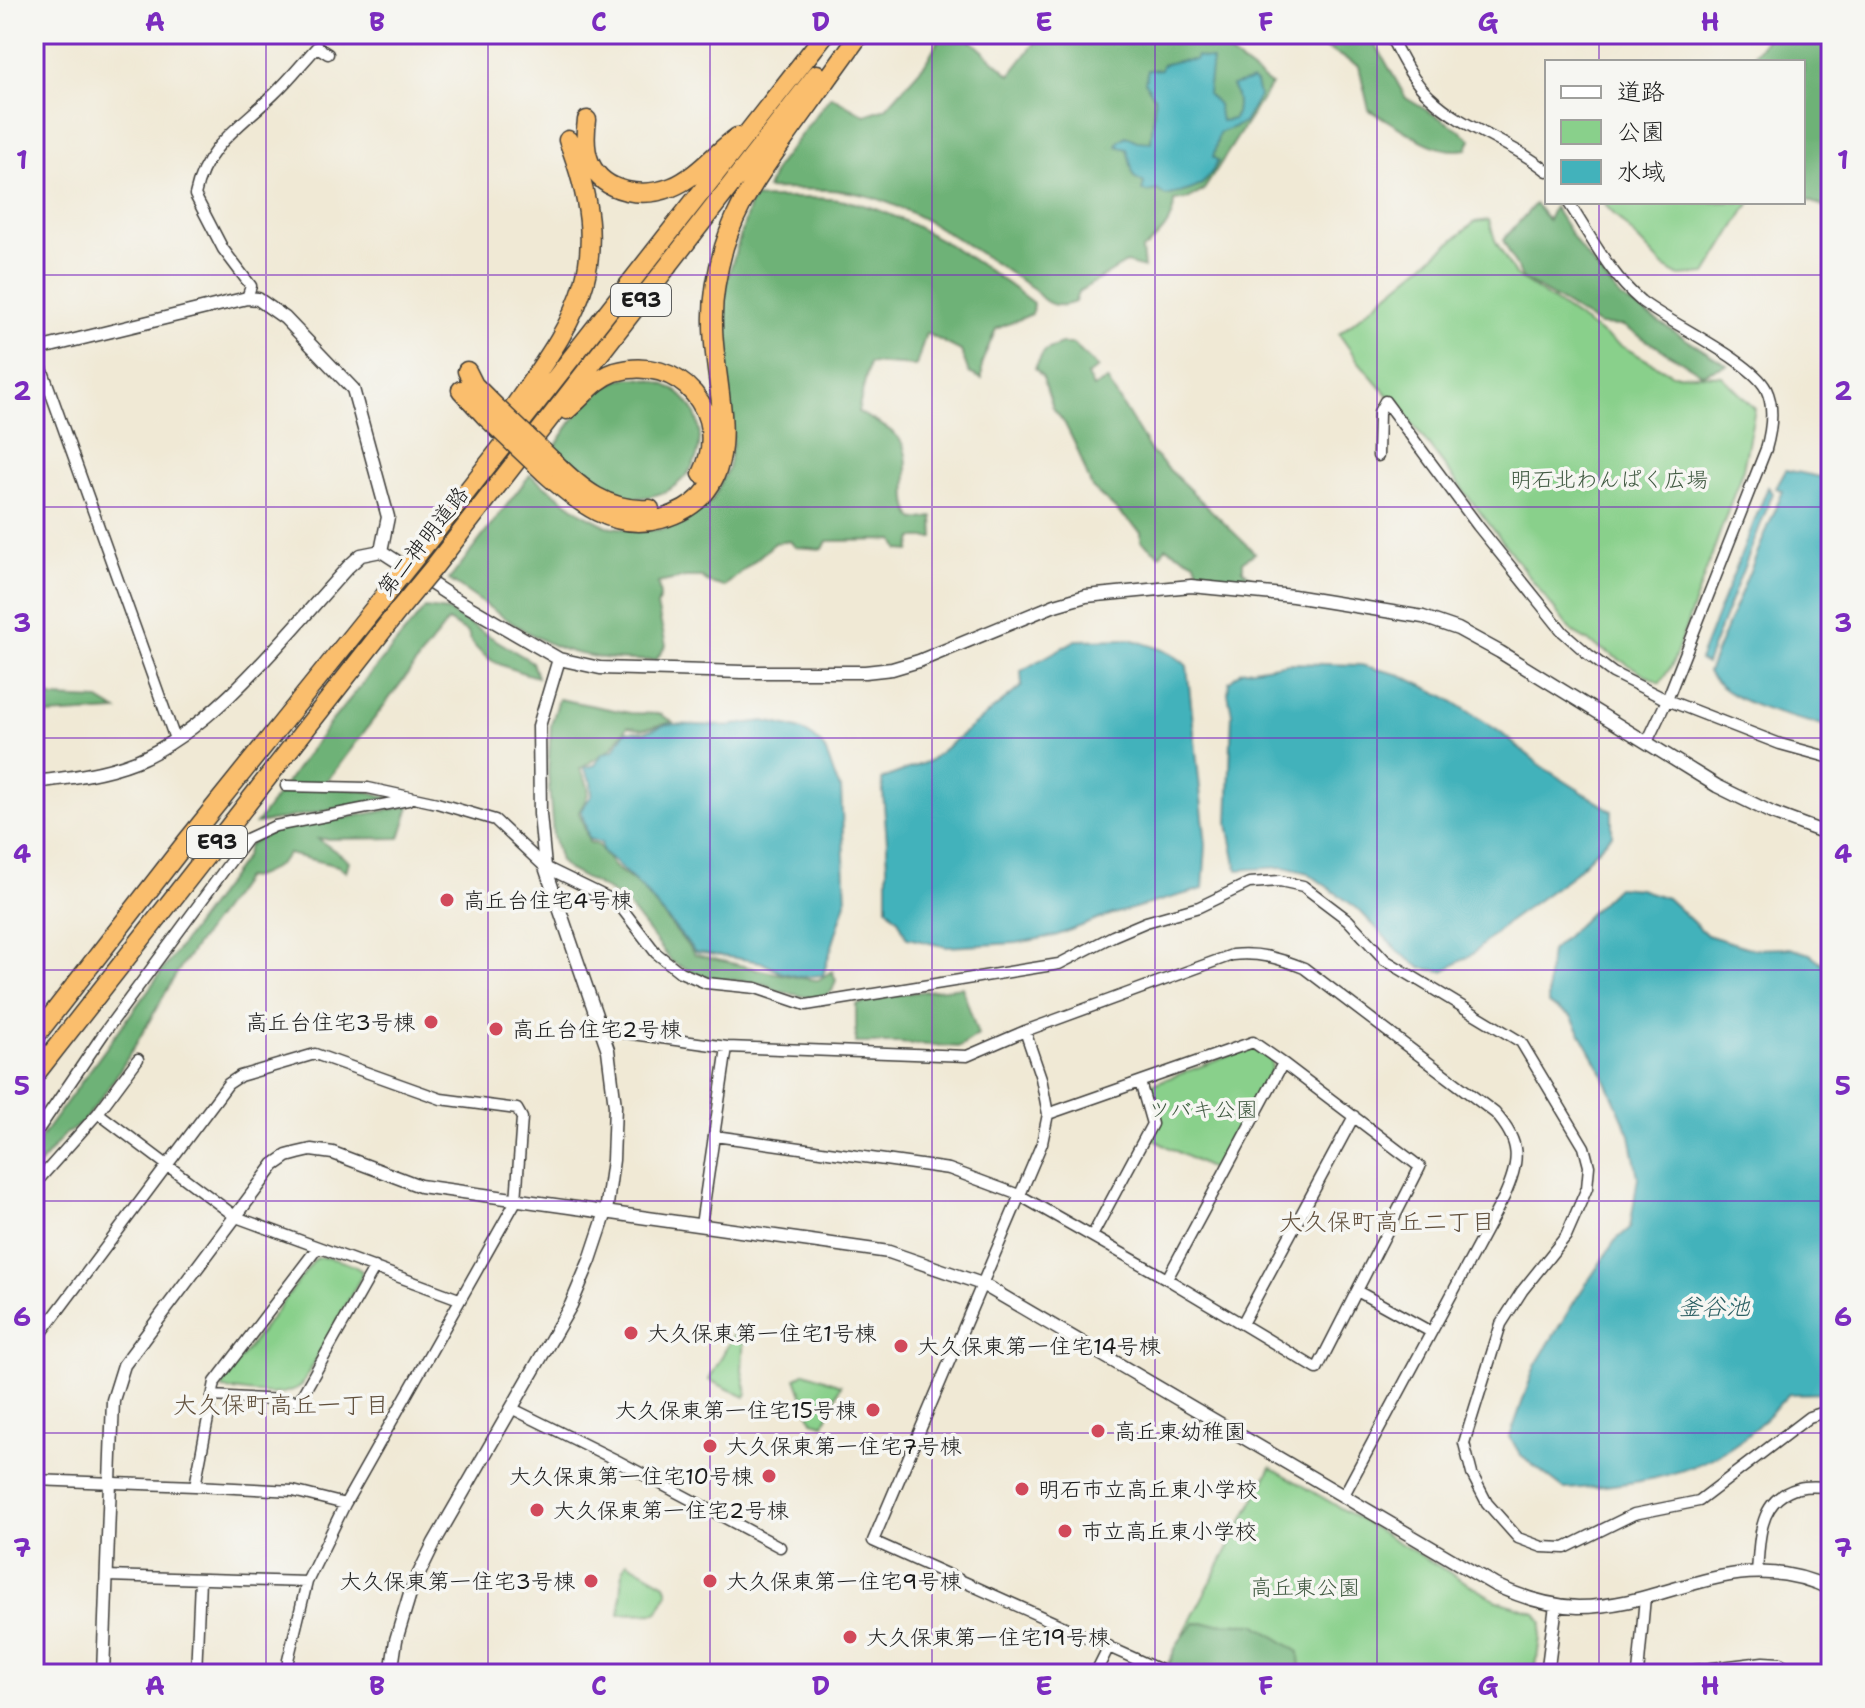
<svg xmlns="http://www.w3.org/2000/svg" width="1865" height="1708" font-family="'Shantell Sans','Klee One',sans-serif">
<style>
.green{fill:#89d08b;stroke:#527654;stroke-width:2}
.forest{fill:#6eb277;stroke:#45674a;stroke-width:2}
.water{fill:#42b2bb;stroke:#2f676c;stroke-width:2}
.lines{fill:none;stroke-linecap:round;stroke-linejoin:round}
.minor-casing{stroke:#3c3b38;stroke-width:13}
.tertiary-casing{stroke:#3c3b38;stroke-width:15}
.motorway-casing{stroke:#3c3b38;stroke-width:21}
.minor{stroke:#fff;stroke-width:10}
.tertiary{stroke:#fff;stroke-width:12}
.motorway{stroke:#fabe6d;stroke-width:18}
.motorway-bridge-casing{stroke:#3c3b38;stroke-width:21;stroke-linecap:butt}
.motorway-bridge{stroke:#fabe6d;stroke-width:18}
.grid{fill:none;stroke:#7b2cbf;stroke-width:2;stroke-opacity:0.55}
.poi-dot{fill:#d1495b;stroke:#f6f6f2;stroke-width:3}
.labels{text-anchor:middle;dominant-baseline:central;stroke-width:7;stroke-linejoin:round;paint-order:stroke}
.shield{fill:#f6f6f2;stroke:#5d5d5c;stroke-width:2}
.shield-label{font-size:20px;font-weight:bold;fill:#1c1c1c}
.park-label{font-size:22px;fill:#425b43;stroke:#f6f6f2}
.street-label{font-size:22px;fill:#1c1c1c;stroke:#f6f6f2}
.poi-label{font-size:22px;fill:#1c1c1c;stroke:#f6f6f2;text-anchor:start}
.neighbourhood-label{font-size:24px;fill:#61503d;stroke:#f6f6f2}
.water-label{font-size:24px;font-style:italic;fill:#2d6064;stroke:#f6f6f2}
.neatline{fill:none;stroke:#7b2cbf;stroke-width:3}
.grid-label{font-size:26px;text-anchor:middle;font-weight:bold;fill:#7b2cbf}
</style>
<rect width="100%" height="100%" fill="#f6f6f2"/>
<filter id="ink" filterUnits="userSpaceOnUse"><feTurbulence type="fractalNoise" baseFrequency=".0125" numOctaves="2"/><feDisplacementMap in="SourceGraphic" scale="16" xChannelSelector="R" yChannelSelector="G"/><feConvolveMatrix kernelMatrix="1 2 1 2 8 2 1 2 1" color-interpolation-filters="sRGB"/></filter>
<filter id="wash" filterUnits="userSpaceOnUse"><feTurbulence type="fractalNoise" baseFrequency=".006" numOctaves="4" result="noise"/><feDisplacementMap in="SourceGraphic" scale="32" xChannelSelector="R" yChannelSelector="G"/><feGaussianBlur stdDeviation="1.8" result="paint"/><feColorMatrix in="noise" values="0 0 0 0 0 0 0 0 0 0 0 0 0 0 0 0 0 1.4 0 .05"/><feComposite in="paint" operator="in"/></filter>
<g filter="url(#wash)">
<rect width="100%" height="100%" fill="#f0e9d5"/>
<path class="green" d="M1607 202H1750L1706 274 1679 276 1663 266 1605 205Z
M1489 220 1495 240 1515 275 1614 342 1672 374 1722 376 1755 409 1743 469 1672 665 1660 683 1572 632 1410 421 1358 361 1339 334 1475 222Z
M1250 1048 1259 1050 1271 1059 1272 1069 1217 1172 1152 1139 1160 1118 1148 1092 1150 1085Z
M321 1257C334 1258 351 1263 362 1271L361 1277 302 1385C281 1401 248 1391 223 1389V1382L315 1259Z
M737 1328 744 1331 742 1371 747 1393 745 1397 709 1380Z
M805 1372 841 1385 824 1424 812 1421 796 1378Z
M1271 1467 1498 1601 1536 1613 1542 1623 1535 1674H1188L1167 1665Z
M627 1562 665 1584 668 1593 657 1613 620 1614 623 1569Z"/>
<path class="forest" d="M942 34H964L1010 75 1042 34H1203L1271 85 1203 191 1188 199 1174 201C1174 223 1159 237 1142 250L1144 268 1126 263 1078 292 1075 302C1057 309 1045 305 1034 289 979 254 908 198 842 191 817 188 792 190 767 189L776 167 831 96 865 115 886 108 925 64Z
M1299 34H1370L1406 98 1455 127 1471 139 1467 149C1431 156 1400 125 1369 110L1359 66Z
M1769 34H1831V210L1803 198V62H1749Z
M752 198C781 199 811 196 839 200 900 207 984 265 1033 303L1032 314 996 329 982 362V379L969 373 961 351 926 333 916 366 869 363 858 412C870 419 893 429 900 440 916 463 897 500 915 520L933 517 934 538H913L910 551 899 550 894 540 827 541 823 549 795 547 790 541 775 543 724 587 707 582 702 577H686L658 583 660 597 657 606 666 645 656 660C625 661 592 659 562 649 522 634 485 603 449 580L530 475 582 513 607 526 640 531 665 529 712 501 728 468 733 442 721 332 727 280Z
M1535 204 1548 220 1554 207 1580 248 1621 298 1727 365 1702 374 1623 326 1599 325 1522 278 1503 240Z
M1061 344H1073L1098 368 1087 375 1093 388 1107 380 1152 453 1255 553 1243 561V570L1259 584 1201 579 1195 562 1166 547 1160 555 1141 541V532L1092 488 1076 446 1065 424 1053 408 1043 378 1035 368 1044 351Z
M626 378C725 375 721 497 634 498 622 499 609 497 599 491 582 480 567 463 553 450 571 422 592 387 626 378Z
M425 608 448 611 532 662 537 677C513 670 476 661 468 633L448 621 324 785 366 791 391 798 256 824 330 723Z
M34 690 54 698 99 700 117 711 47 715 34 709Z
M559 699 630 713 660 714 673 722 642 729 628 726 612 748 580 769C592 789 591 792 579 812L589 842 598 845 613 866 641 887 695 955C737 963 776 976 818 980L832 971 836 980 832 991 824 996 811 998 778 991 765 984 700 976 672 962 626 903 607 890 567 869 560 861 553 836 548 773 551 725Z
M410 806 400 838 318 839 349 861 346 872 338 866 288 854C279 866 261 878 245 878 223 910 198 940 177 973 159 1002 94 1127 66 1133L34 1171V1147L245 857 249 845 273 831Z
M962 987 978 1035 960 1047 898 1043H856V1005L891 995Z
M1194 1623 1255 1624 1299 1652 1300 1674H1194L1169 1665 1177 1644Z"/>
<path class="water" d="M1197 56 1212 60 1208 94 1218 105 1221 121 1234 119C1239 107 1238 97 1232 86L1252 80 1256 83 1259 96 1244 123 1219 133 1213 157 1218 161C1204 190 1195 189 1166 196L1157 190 1149 192 1142 191 1144 183 1134 177 1127 149 1117 146 1118 142 1126 136 1137 141 1151 142 1155 98 1145 82 1148 70 1161 69 1162 65 1177 61 1195 60Z
M1786 470 1831 479V727C1796 719 1726 704 1708 672L1783 491 1776 488Z
M1768 487 1773 493 1706 664 1699 660Z
M1130 639C1150 646 1172 650 1187 666L1206 845 1203 889 1110 915 1055 936 1016 943 947 947 907 938 898 919 887 908V842L882 779 929 761 1022 686 1021 671 1076 640Z
M1289 663 1361 665 1401 675 1446 697 1500 732 1544 768 1612 811V835L1571 876 1509 921 1471 955 1443 971 1421 968 1399 952 1358 909 1308 873 1284 867 1237 870 1228 824 1232 714 1228 693 1229 682 1241 671Z
M764 721C785 726 810 728 823 747 831 760 832 776 841 789L846 902 823 975 801 977 780 972 761 962 695 952 641 887 603 852 601 843 589 839 581 810 592 795 591 782 584 768 595 765 602 754 614 750 626 731 644 732 668 724 727 726Z
M1617 887 1639 889 1667 898 1707 935 1753 949 1789 948 1810 954 1831 970V1393L1789 1394C1774 1409 1758 1428 1740 1441 1690 1478 1625 1486 1564 1489L1521 1456 1510 1437 1535 1366 1576 1299 1615 1241 1630 1228 1638 1177 1630 1135 1602 1072 1571 1016 1548 1004V975L1551 951Z"/>
</g>
<g filter="url(#ink)">
<g class="lines">
<g class="minor-casing">
<path id="minor" d="M1389 34C1400 55 1412 81 1430 97 1463 129 1512 142 1547 171
M1568 202C1590 235 1610 275 1641 301 1669 323 1752 361 1766 389 1775 407 1771 431 1766 449L1667 700 1647 742
M247 298 251 286 223 249 195 195C205 146 241 126 274 94 290 79 303 62 317 47L328 54
M35 349 175 739
M1378 456 1379 412 1385 401 1478 526 1563 632 1589 655 1613 673 1667 700 1780 744 1831 758
M286 786 368 788 437 803 495 820 545 867 617 902 656 953 680 972 706 983 756 988 806 1005 1059 964 1113 936 1146 922 1199 907 1249 883 1280 881 1303 886 1348 920 1385 960 1521 1042 1584 1147 1589 1166 1587 1188 1566 1236 1522 1291 1501 1324 1464 1443 1472 1474 1487 1503 1518 1538 1542 1547 1565 1548 1634 1514 1699 1501 1809 1417 1831 1410
M603 1030 727 1047 967 1056 1025 1031 1232 955C1258 952 1279 958 1304 968L1495 1113C1522 1143 1520 1162 1504 1197L1344 1495
M1025 1031 1041 1078 1048 1114 1042 1143 873 1541 1169 1674
M98 1113 236 1217 318 1247
M1048 1114 1253 1042 1283 1063
M34 1136 104 1033 247 839 275 826 408 800
M715 1136 949 1169 1019 1195 1167 1279 1317 1369 1420 1167 1283 1063 1167 1279
M34 1185 98 1113 138 1059
M701 1225 727 1047
M1092 1236 1152 1124 1140 1082
M1357 1291 1431 1332
M1242 1324 1354 1116
M34 1343 228 1084 240 1076 315 1054 441 1099 517 1109 522 1118 516 1201 345 1504 307 1582 288 1660 287 1674
M212 1396 299 1401 375 1267
M511 1408 614 1459 780 1547
M34 1480 195 1486
M345 1504 293 1491 195 1486 215 1382 318 1247 459 1299
M1757 1572C1760 1538 1758 1498 1799 1488 1808 1485 1821 1487 1831 1487
M106 1576 307 1582
M196 1674 200 1580
M1095 1674 1109 1646
M1638 1674 1645 1597
M1663 1674 1763 1662 1780 1663 1797 1674"/>
</g>
<g class="tertiary-casing">
<path id="tertiary" d="M34 350 247 298 258 299 285 318 353 389 388 517 381 551
M34 782C69 778 103 774 136 761 215 729 291 629 348 567L361 555 381 551 452 597 559 659 600 668 743 672H865L892 669 919 661 1055 605 1086 596 1191 586 1293 596 1423 617 1458 629 1500 652 1717 786 1772 813 1831 835
M103 1674 113 1400 124 1365 274 1165 287 1156 298 1153 311 1150 333 1153 420 1186 889 1252 982 1284 1495 1585C1521 1597 1549 1606 1578 1607 1670 1607 1736 1543 1831 1589
M391 1674 396 1640 411 1590 434 1543 571 1305 590 1260 606 1212 613 1160 615 1106 608 1050 545 867 540 814 539 726 559 659
M1547 1674 1556 1605"/>
</g>
<g class="motorway-casing">
<path id="motorway" d="M587 120C585 134 584 149 590 163 604 194 644 198 672 187 697 177 716 152 737 137
M467 371 474 385 496 407
M461 390 486 417
M567 410C583 397 595 379 615 372 679 353 732 414 702 474
M498 430C572 321 620 276 568 140
M553 461C581 489 608 512 650 509
M544 472C577 502 614 532 661 519 756 492 713 392 713 325 712 299 717 272 724 247 738 201 765 166 793 127 815 96 838 65 860 34
M418 554 825 34
M434 567 817 74
M34 1038 187 841 385 595
M34 1076 401 607"/>
</g>
<use href="#minor" class="minor"/>
<use href="#tertiary" class="tertiary"/>
<use href="#motorway" class="motorway"/>
<g class="motorway-bridge-casing">
<path id="motorway-bridge" d="M496 407 553 461
M486 417 544 472
M385 595 418 554
M401 607 434 567"/>
</g>
<use href="#motorway-bridge" class="motorway-bridge"/>
</g>
</g>
<path class="grid" d="M266 34V1674M488 34V1674M710 34V1674M932 34V1674M1155 34V1674M1377 34V1674M1599 34V62M1599 202V1674M34 275H1831M34 507H1831M34 738H1831M34 970H1831M34 1201H1831M34 1433H1831"/>
<g class="poi-dot">
<circle cx="447" cy="900" r="8"/>
<circle cx="431" cy="1022" r="8"/>
<circle cx="496" cy="1029" r="8"/>
<circle cx="631" cy="1333" r="8"/>
<circle cx="901" cy="1346" r="8"/>
<circle cx="873" cy="1410" r="8"/>
<circle cx="1098" cy="1431" r="8"/>
<circle cx="710" cy="1446" r="8"/>
<circle cx="769" cy="1476" r="8"/>
<circle cx="1022" cy="1489" r="8"/>
<circle cx="537" cy="1510" r="8"/>
<circle cx="1065" cy="1531" r="8"/>
<circle cx="591" cy="1581" r="8"/>
<circle cx="710" cy="1581" r="8"/>
<circle cx="850" cy="1637" r="8"/>
</g>
<g class="labels">
<g class="shield">
<rect x="611" y="284" width="60" height="32" rx="6"/>
<rect x="187" y="826" width="60" height="32" rx="6"/>
</g>
<g class="shield-label">
<text x="641" y="300">E93</text>
<text x="217" y="842">E93</text>
</g>
<g class="park-label">
<text x="1609" y="479">明石北わんぱく広場</text>
<text x="1203" y="1109">ツバキ公園</text>
<text x="1305" y="1587">高丘東公園</text>
</g>
<g class="street-label">
<text transform="translate(423 541) rotate(-52)">第二神明道路</text>
</g>
<g class="poi-label">
<text x="463" y="900">高丘台住宅4号棟</text>
<text x="415" y="1022" text-anchor="end">高丘台住宅3号棟</text>
<text x="512" y="1029">高丘台住宅2号棟</text>
<text x="647" y="1333">大久保東第一住宅1号棟</text>
<text x="917" y="1346">大久保東第一住宅14号棟</text>
<text x="857" y="1410" text-anchor="end">大久保東第一住宅15号棟</text>
<text x="1114" y="1431">高丘東幼稚園</text>
<text x="726" y="1446">大久保東第一住宅7号棟</text>
<text x="753" y="1476" text-anchor="end">大久保東第一住宅10号棟</text>
<text x="1038" y="1489">明石市立高丘東小学校</text>
<text x="553" y="1510">大久保東第一住宅2号棟</text>
<text x="1081" y="1531">市立高丘東小学校</text>
<text x="575" y="1581" text-anchor="end">大久保東第一住宅3号棟</text>
<text x="726" y="1581">大久保東第一住宅9号棟</text>
<text x="866" y="1637">大久保東第一住宅19号棟</text>
</g>
<g class="neighbourhood-label">
<text x="1387" y="1222">大久保町高丘二丁目</text>
<text x="281" y="1405">大久保町高丘一丁目</text>
</g>
<g class="water-label">
<text x="1714" y="1307">釜谷池</text>
</g>
</g>
<rect width="1865" height="1708" fill="none" stroke="#f6f6f2" stroke-width="88"/>
<rect x="1545" y="60" width="260" height="144" fill="#f6f6f2" stroke="#9f9f9c" stroke-width="2"/>
<rect x="1561" y="86" width="40" height="12" fill="#ffffff" stroke="#9f9f9c" stroke-width="2"/>
<text x="1617" y="100" font-size="24" fill="#1c1c1c">道路</text>
<rect x="1561" y="120" width="40" height="24" fill="#89d08b" stroke="#9f9f9c" stroke-width="2"/>
<text x="1617" y="140" font-size="24" fill="#1c1c1c">公園</text>
<rect x="1561" y="160" width="40" height="24" fill="#42b2bb" stroke="#9f9f9c" stroke-width="2"/>
<text x="1617" y="180" font-size="24" fill="#1c1c1c">水域</text>
<rect x="44" y="44" width="1777" height="1620" class="neatline"/>
<g class="grid-label">
<text x="155" y="31">A</text>
<text x="377" y="31">B</text>
<text x="599" y="31">C</text>
<text x="821" y="31">D</text>
<text x="1044" y="31">E</text>
<text x="1266" y="31">F</text>
<text x="1488" y="31">G</text>
<text x="1710" y="31">H</text>
<text x="22" y="169">1</text>
<text x="1843" y="169">1</text>
<text x="22" y="400">2</text>
<text x="1843" y="400">2</text>
<text x="22" y="632">3</text>
<text x="1843" y="632">3</text>
<text x="22" y="863">4</text>
<text x="1843" y="863">4</text>
<text x="22" y="1095">5</text>
<text x="1843" y="1095">5</text>
<text x="22" y="1326">6</text>
<text x="1843" y="1326">6</text>
<text x="22" y="1557">7</text>
<text x="1843" y="1557">7</text>
<text x="155" y="1695">A</text>
<text x="377" y="1695">B</text>
<text x="599" y="1695">C</text>
<text x="821" y="1695">D</text>
<text x="1044" y="1695">E</text>
<text x="1266" y="1695">F</text>
<text x="1488" y="1695">G</text>
<text x="1710" y="1695">H</text>
</g>
</svg>
